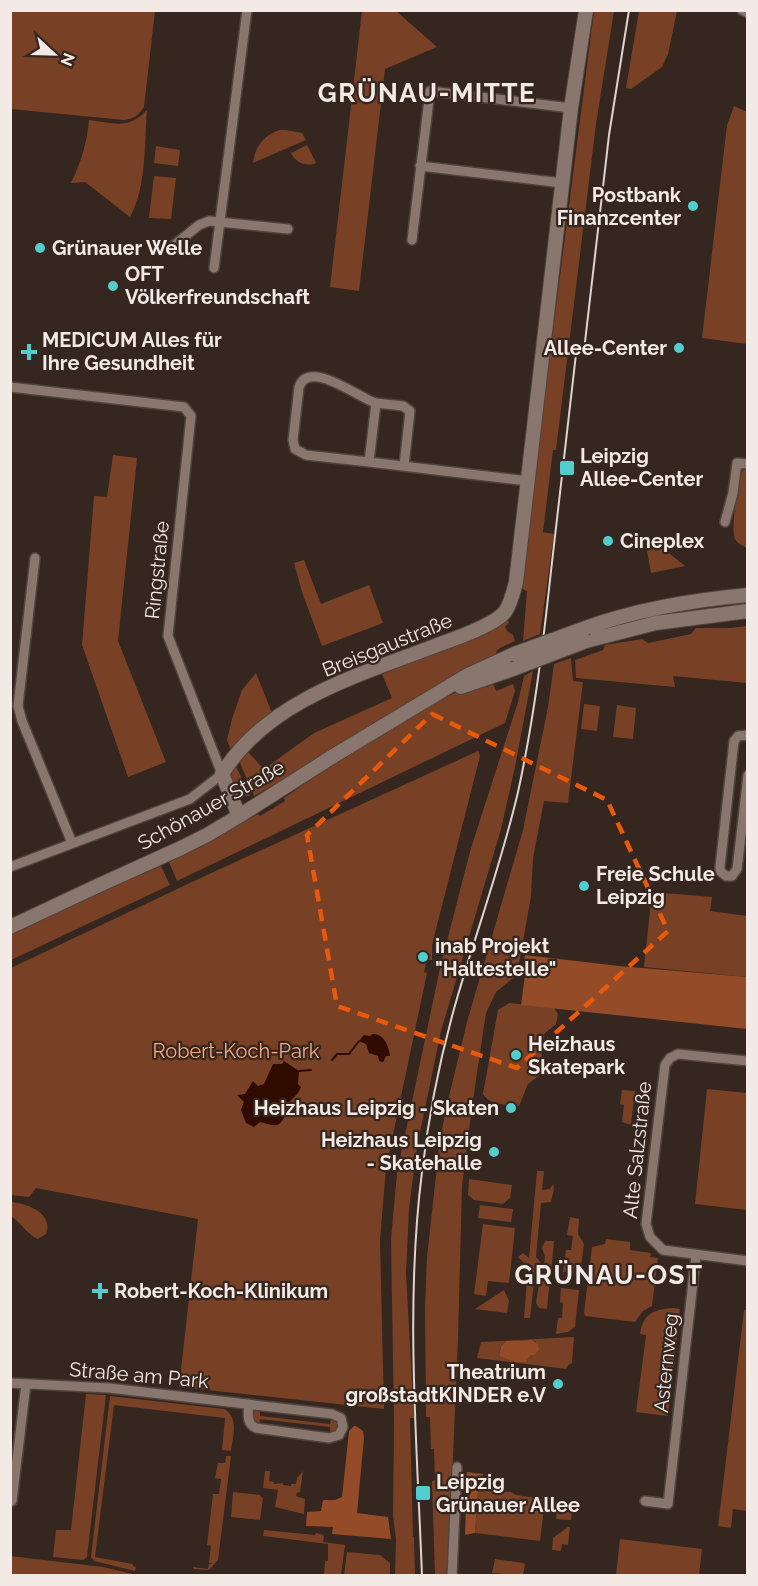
<svg xmlns="http://www.w3.org/2000/svg" width="758" height="1586" font-family="Raleway,sans-serif">
<style>
.green{fill:#784125;fill-rule:evenodd}
.forest{fill:#934c27}
.water{fill:#2f0b00}
.lines{fill:none;stroke-linecap:round;stroke-linejoin:round}
.stream{stroke:#2f0b00;stroke-width:2}
.street-casing{stroke:#50443d;stroke-width:12}
.secondary-casing{stroke:#50443d;stroke-width:16}
.street{stroke:#89766e;stroke-width:9}
.secondary{stroke:#89766e;stroke-width:14}
.rail{stroke:#ded4cf;stroke-width:2}
.secondary-bridge-casing{stroke:#50443d;stroke-width:16;stroke-linecap:butt}
.secondary-bridge{stroke:#89766e;stroke-width:14}
.marked{fill:none;stroke:#e8590c;stroke-width:4.5;stroke-dasharray:12 8;stroke-linejoin:round}
.poi-dot{fill:#52cdce;stroke:#35261f;stroke-width:2}
.labels{text-anchor:middle;dominant-baseline:central;stroke-width:4.5;stroke-linejoin:round;paint-order:stroke}
.poi-label{font-size:20px;font-weight:bold;fill:#f4eae5;stroke:#35261f;text-anchor:start}
.street-label{font-size:20px;fill:#f4eae5;stroke:#35261f}
.park-label{font-size:20px;fill:#faa881;stroke:#35261f}
.district-label{font-size:26px;font-weight:bold;letter-spacing:1.5px;fill:#f4eae5;stroke:#35261f}
</style>
<rect width="100%" height="100%" fill="#35261f"/>
<path class="green" d="M10 11H155L144 107C139 115 133 119 124 120L11 109Z
M362 11H396L437 47 385 69 359 291 330 287Z
M594 11H614L596 124 556 450H553L543 532 554 534 540 634 523 641 527 591 520 588Z
M639 11H677L668 54 662 67 631 89 626 88Z
M734 106 747 112V344L702 338 727 125Z
M147 110C144 145 147 186 130 217L85 182 71 183C81 162 87 143 89 120 114 123 128 130 147 110Z
M279 130H286L302 133 306 140 253 163C255 147 263 136 279 130Z
M307 145 316 163C306 167 296 163 291 153Z
M156 146 180 150 178 166 154 163Z
M154 176 176 178 171 219 149 218Z
M113 455 137 458 118 641 166 762 128 777 82 645 94 496 107 497Z
M743 470H747V548C742 545 735 543 734 536 732 524 737 481 743 470Z
M658 544 685 566 651 573 647 551Z
M304 560 321 604 369 585 383 623 322 646 303 595 294 563Z
M507 618 509 623 505 627 507 631 513 635 515 641 500 648 496 652 498 656 254 796 238 758 246 750 264 769 314 733 392 698 382 674 480 634Z
M747 626V683L673 676 675 687 576 678 575 660 603 650 605 645 642 639 648 643 691 634 696 628H730Z
M571 658 573 681 583 682 568 803 544 801 533 858 531 896 521 953 517 972 513 978 496 992 486 1013 472 1107 462 1186 458 1339 448 1575H435L432 1481 435 1480 434 1449H431L430 1417H426L425 1307 427 1257 439 1148 445 1113 467 1022 523 830 548 707 554 664Z
M533 671 515 767 501 829 441 1031 417 1147 409 1209 406 1273 414 1418H410L413 1537H414L415 1575H395L396 1539 393 1516 394 1421 391 1239 397 1173 440 968 471 848 518 702 524 676Z
M256 673 274 718 233 756 227 740 232 719 242 690Z
M483 682 487 687 493 683 496 691 513 684 515 691 505 723 177 881 169 862 258 814 260 816 285 801 284 798C345 757 413 706 483 682Z
M584 704 600 706 597 731 581 729Z
M617 705 636 708 633 739 613 737Z
M478 751 480 756 432 945V960H427L424 972 427 973 386 1168 380 1240 384 1409 179 1387 198 1219 36 1188 29 1197 11 1195V968L194 881Z
M234 762 250 796H243V798C230 790 229 775 234 762Z
M161 866 170 885 11 960V935L93 895Z
M652 892 712 897 710 911 747 916V977L644 967Z
M509 1003 554 1008 558 1014 556 1024 544 1034 540 1075 528 1084 519 1106C506 1104 490 1106 483 1094L498 1010Z
M707 1089 747 1093V1210L695 1204Z
M622 1090 635 1091 631 1125 622 1122 624 1105 620 1104Z
M537 1171H544L542 1190 550 1189 553 1184 554 1189 551 1202 541 1203 536 1257 542 1264 538 1272 535 1273 530 1318H524L528 1267 518 1257 523 1253 529 1258Z
M469 1179 512 1185 510 1198 503 1204 474 1200 468 1195Z
M11 1202C26 1203 54 1213 46 1234L38 1239C29 1236 20 1222 11 1216Z
M480 1205 513 1209 511 1222 478 1218Z
M570 1217 579 1219 578 1234 584 1244 580 1274 563 1272 566 1250H571L573 1236 567 1235Z
M483 1224 515 1228 509 1283 488 1281 486 1296 474 1294Z
M606 1239 630 1242V1250L651 1253 650 1257 658 1258 652 1306 643 1311 635 1322 585 1316 584 1313 592 1247 605 1244Z
M545 1241H554L551 1275 543 1271 545 1257 542 1248Z
M543 1278H550L547 1309 539 1308 536 1303 539 1284Z
M561 1288 579 1290 575 1327 568 1332 556 1334 558 1318H562L563 1303 560 1302Z
M504 1290 509 1301 507 1313 475 1309Z
M674 1308 680 1309 668 1416 636 1412 646 1335 640 1334C643 1313 655 1309 674 1308Z
M744 1310H748L747 1511 733 1509 731 1528 718 1526Z
M574 1337 572 1363 568 1365 566 1369 477 1358 481 1342ZM529 1340 535 1341 539 1347 535 1355 530 1356 527 1361 514 1362 499 1356 501 1346 506 1341Z
M86 1394 106 1395 87 1557 83 1560 53 1557 56 1530H71Z
M110 1396 224 1409C239 1418 233 1435 231 1451L222 1450 225 1418 114 1405 95 1557 133 1564V1566L136 1567 135 1571 94 1561 91 1557Z
M260 1410V1416L330 1424 331 1418 337 1421 339 1427 336 1432 330 1433V1427L260 1419 259 1425 254 1422 252 1417 255 1411Z
M226 1456H231L218 1560 209 1570 194 1569 193 1567 208 1569 209 1564H213L209 1563 211 1546 207 1545 213 1494H219L221 1479 215 1478 218 1463H225Z
M265 1471H270L269 1481 274 1482V1484L283 1483V1485L291 1486V1484H296L297 1478 303 1471 300 1492 297 1493 296 1496 305 1499 304 1514 275 1507 278 1490 263 1488Z
M478 1490 511 1492 516 1495 542 1499 545 1501 540 1541 475 1533Z
M233 1492 260 1495 263 1498 260 1520 231 1517Z
M570 1502H573L571 1520 556 1519 557 1505 566 1506Z
M568 1527H570L568 1545 562 1544 561 1551 552 1550 553 1538Z
M264 1530 315 1535 316 1533 321 1534 324 1536 323 1542 345 1545 341 1575H324L325 1561H328V1544L263 1536Z
M620 1539 702 1549 699 1575H616Z
M347 1552 380 1555 390 1563V1575H344Z
M10 1556 103 1567 137 1575H11Z
M495 1559 523 1563 525 1564 523 1575 492 1573Z"/>
<path class="forest" d="M525 955 619 966 747 977V1029L521 1005 525 975 523 967Z
M532 1340 538 1344 539 1349 535 1355 530 1356 526 1362H514L499 1356 501 1346 506 1341Z
M354 1426H356L363 1431 364 1438 357 1513 388 1517 391 1539 332 1534 333 1527 306 1526 307 1512 321 1511 323 1500H335L342 1497 349 1431Z
M467 1472 483 1474V1490H478L475 1533 465 1535Z"/>
<path class="water" d="M373 1034C384 1034 389 1046 390 1056H386L383 1062 379 1061 378 1056 369 1053 366 1044 359 1041 364 1035 370 1036Z
M284 1061 299 1071 298 1084 301 1087C297 1097 289 1100 284 1109L286 1114C279 1129 275 1126 260 1122L254 1127 246 1123 241 1110 244 1102 237 1095 245 1094 253 1081 258 1086 264 1084 273 1064H282Z"/>
<g class="lines">
<path class="stream" d="M332 1060 337 1054H349L359 1041
M299 1071 311 1070"/>
<g class="street-casing">
<path id="street" d="M742 10 748 13
M420 166 562 183
M412 240 430 91 571 108
M172 247 199 225 209 221 288 229
M214 268 247 10
M10 387 184 407 191 416 168 636 222 774 190 799 10 867
M369 462 306 455 295 449 293 440 299 387C309 358 360 399 376 403
M404 466 410 411 403 406 376 403 369 462 528 481
M725 522 733 493 737 463 748 464
M35 558 18 706 22 721 72 843
M748 735 738 736 734 741 720 867V871L726 876H732L737 869 748 775
M748 1061 678 1054 670 1058 665 1065 646 1224 650 1237 663 1250 748 1261
M10 1383 109 1388 332 1414 341 1418 343 1427 339 1435 329 1438 256 1428C246 1423 248 1414 249 1404
M12 1501 26 1384
M645 1501 668 1504 696 1255
M452 1576 457 1467"/>
</g>
<g class="secondary-casing">
<path id="secondary" d="M588 627C639 609 693 600 748 595
M586 641 656 623 748 611
M461 687 513 669
M239 816 222 774C268 699 363 674 440 644 457 638 494 625 505 612 510 605 514 590 516 582L571 108 586 10
M10 927 95 887 181 848 207 835 239 816 335 755 468 675 514 654"/>
</g>
<use href="#street" class="street"/>
<use href="#secondary" class="secondary"/>
<path class="rail" d="M585 342 609 135 629 10
M422 1576C417 1441 405 1305 422 1172 429 1112 441 1053 458 995 478 927 502 861 518 792 534 719 543 645 551 571 559 499 568 427 576 354"/>
<g class="secondary-bridge-casing">
<path id="secondary-bridge" d="M514 654 588 627
M513 669 586 641"/>
</g>
<use href="#secondary-bridge" class="secondary-bridge"/>
</g>
<path class="marked" d="M432 714 607 800 668 931 517 1068 337 1006 307 835Z"/>
<g class="poi-dot">
<circle cx="693" cy="206" r="6"/>
<circle cx="40" cy="248" r="6"/>
<circle cx="113" cy="286" r="6"/>
<circle cx="679" cy="348" r="6"/>
<path d="M26 343h6v6h6v6h-6v6h-6v-6h-6v-6h6z"/>
<rect x="559" y="460" width="16" height="16" rx="3"/>
<circle cx="608" cy="541" r="6"/>
<circle cx="584" cy="886" r="6"/>
<circle cx="423" cy="957" r="6"/>
<circle cx="516" cy="1055" r="6"/>
<circle cx="511" cy="1108" r="6"/>
<circle cx="494" cy="1152" r="6"/>
<path d="M97 1282h6v6h6v6h-6v6h-6v-6h-6v-6h6z"/>
<circle cx="558" cy="1384" r="6"/>
<rect x="415" y="1485" width="16" height="16" rx="3"/>
</g>
<g class="labels">
<g class="poi-label">
<text x="681" y="195" text-anchor="end">Postbank<tspan x="681" dy="23">Finanzcenter</tspan></text>
<text x="52" y="248">Grünauer Welle</text>
<text x="125" y="274">OFT<tspan x="125" dy="23">Völkerfreundschaft</tspan></text>
<text x="42" y="340">MEDICUM Alles für<tspan x="42" dy="23">Ihre Gesundheit</tspan></text>
<text x="667" y="348" text-anchor="end">Allee-Center</text>
<text x="580" y="456">Leipzig<tspan x="580" dy="23">Allee-Center</tspan></text>
<text x="620" y="541">Cineplex</text>
<text x="596" y="874">Freie Schule<tspan x="596" dy="23">Leipzig</tspan></text>
<text x="435" y="946">inab Projekt<tspan x="435" dy="23">"Haltestelle"</tspan></text>
<text x="528" y="1044">Heizhaus<tspan x="528" dy="23">Skatepark</tspan></text>
<text x="499" y="1108" text-anchor="end">Heizhaus Leipzig - Skaten</text>
<text x="482" y="1140" text-anchor="end">Heizhaus Leipzig<tspan x="482" dy="23">- Skatehalle</tspan></text>
<text x="114" y="1291">Robert-Koch-Klinikum</text>
<text x="546" y="1372" text-anchor="end">Theatrium<tspan x="546" dy="23">großstadtKINDER e.V</tspan></text>
<text x="436" y="1482">Leipzig<tspan x="436" dy="23">Grünauer Allee</tspan></text>
</g>
<g class="street-label">
<text transform="translate(157 570) rotate(-84)">Ringstraße</text>
<text transform="translate(387 645) rotate(-22)">Breisgaustraße</text>
<text transform="translate(211 805) rotate(-29)">Schönauer Straße</text>
<text transform="translate(637 1150) rotate(-84)">Alte Salzstraße</text>
<text transform="translate(666 1363) rotate(-84)">Asternweg</text>
<text transform="translate(139 1375) rotate(5)">Straße am Park</text>
</g>
<g class="park-label">
<text x="236" y="1051">Robert-Koch-Park</text>
</g>
<g class="district-label">
<text x="427" y="93">GRÜNAU-MITTE</text>
<text x="609" y="1275">GRÜNAU-OST</text>
</g>
</g>
<rect width="758" height="1586" fill="none" stroke="#f4eae5" stroke-width="24"/>
<g transform="translate(54 54) rotate(112)" stroke="#35261f" stroke-width="4.5" paint-order="stroke">
<path d="M0-4.5L10 22L0 15L-10 22Z" fill="#f4eae5"/>
<text y="-9" font-size="16" font-weight="bold" text-anchor="middle" fill="#f4eae5">N</text>
</g>
</svg>
